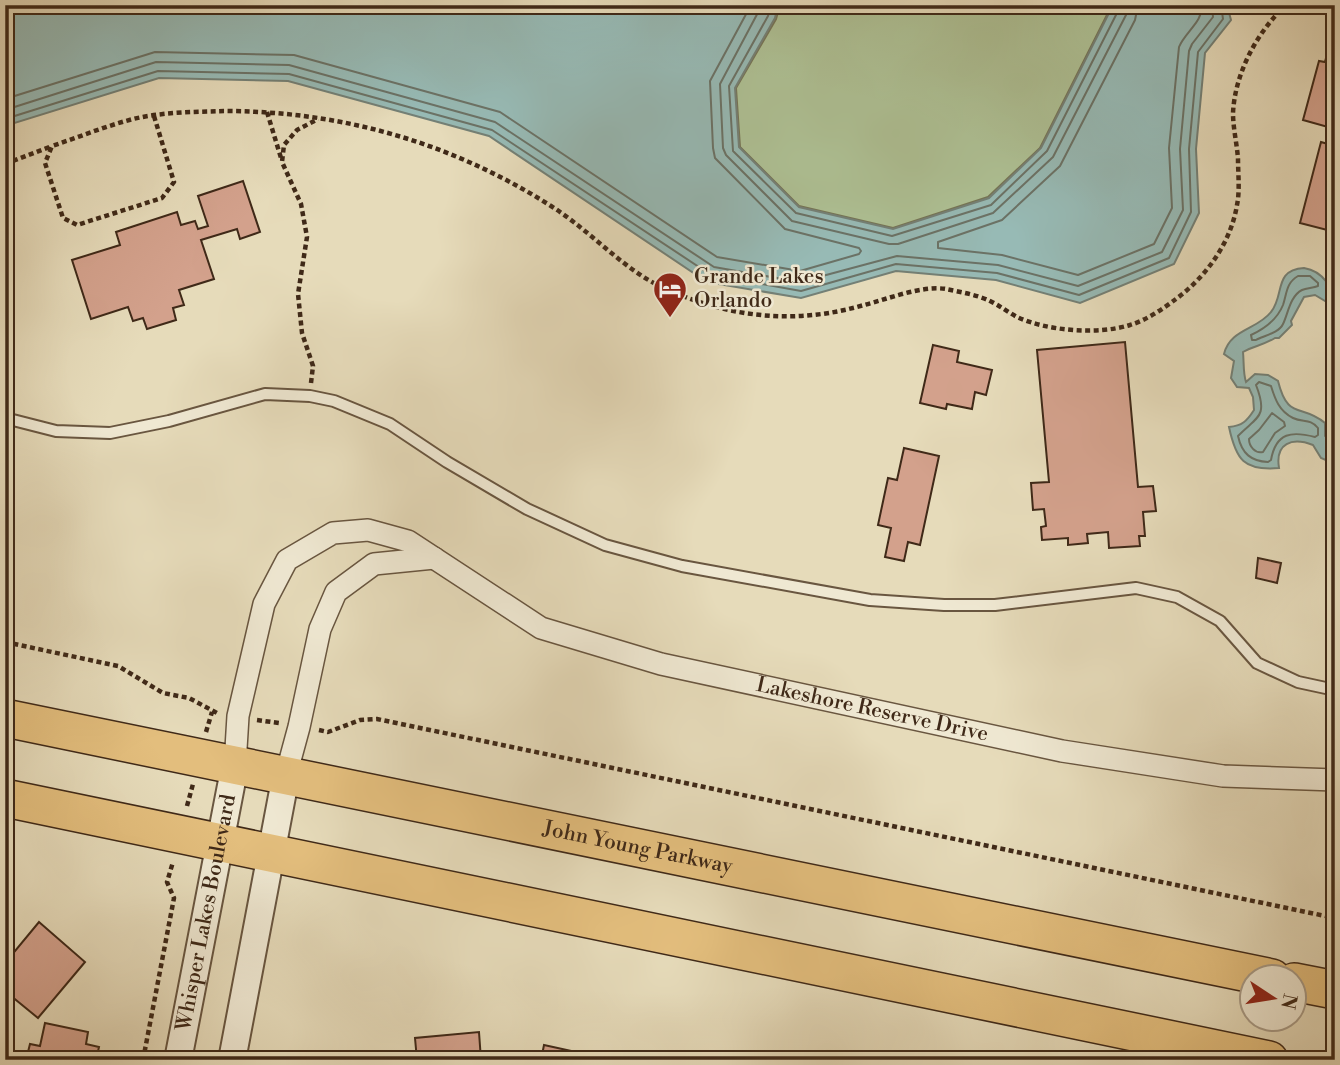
<svg xmlns="http://www.w3.org/2000/svg" width="1340" height="1065" font-family="'Libre Bodoni',serif">
<style>
.green{fill:#aec195;stroke:#767556;stroke-width:2}
.water{fill:#97bab5;stroke:#748076;stroke-width:2}
.lines{fill:none;stroke-linecap:round;stroke-linejoin:round}
.shore{stroke:#6b7266;stroke-width:2}
.building{fill:#d3a18c;stroke:#3f2918;stroke-width:2}
.service-casing{stroke:#695640;stroke-width:14}
.minor-casing{stroke:#695640;stroke-width:24}
.tertiary-casing{stroke:#695640;stroke-width:30}
.trunk-casing{stroke:#3f2918;stroke-width:40}
.path{stroke:#3f2918;stroke-width:4.5;stroke-dasharray:5 3.5;stroke-linecap:butt}
.service{stroke:#efe8d2;stroke-width:10}
.minor{stroke:#efe8d2;stroke-width:21}
.tertiary{stroke:#efe8d2;stroke-width:26}
.trunk{stroke:#e3be7d;stroke-width:37}
.labels{text-anchor:middle;dominant-baseline:central;stroke-width:5;stroke-linejoin:round;paint-order:stroke}
.poi-label{font-size:21px;fill:#3f2918;stroke:#efe8d2;text-anchor:start}
.street-label{font-size:21px;fill:#3f2918;stroke:#efe8d2}
</style>
<rect width="100%" height="100%" fill="#e6dbba"/>
<filter id="stains"><feTurbulence type="fractalNoise" baseFrequency=".00286" numOctaves="4"/><feColorMatrix values="0 0 0 0 .2 0 0 0 0 .09 0 0 0 0 .02 0 0 0 .5 -.17"/></filter>
<radialGradient id="worn" r=".72"><stop offset=".6" stop-color="#630" stop-opacity="0"/><stop offset="1" stop-color="#630" stop-opacity=".3"/></radialGradient>
<path class="green" d="M780 5H1112L1040 148 988 197 893 228 799 206 740 147 736 88 776 19Z"/>
<path class="water" d="M5 5H778L775 18 735 88 739 147 799 207 893 229 989 198 1041 148 1113 5H1227L1231 20 1205 53 1196 149 1199 213 1174 264 1080 303 996 280 896 271 801 298 707 282 489 136 288 81 159 78 5 126Z
M1304 268C1323 271 1335 289 1335 307L1315 295 1304 297 1291 321 1292 325 1279 338H1275C1264 345 1253 346 1243 352 1244 362 1243 373 1246 382L1255 374 1268 375 1278 381C1288 421 1301 403 1325 423V436L1335 441V464L1321 458 1313 445C1292 437 1275 443 1279 468 1244 471 1236 460 1229 427 1242 426 1247 421 1254 410L1253 397 1249 388 1237 387 1231 378 1234 361 1224 354C1230 329 1257 330 1271 312 1285 295 1273 270 1304 268Z"/>
<g class="lines">
<path class="shore" d="M762 5 720 84 723 148 726 155 792 221 889 244H898L993 213 1053 157 1126 15 1128 5
M771 5 768 16 729 86 733 151 796 213 892 236 991 205 1047 151 1118 11 1119 5
M1138 5 1135 20 1060 166 1002 220 938 242V248L1002 255 1078 275 1154 244 1172 208 1169 148 1179 47C1185 32 1203 22 1202 5
M5 99 155 52 294 55 500 112 717 257 800 271 859 254 861 251 859 248 785 229 715 158 713 148 710 81 751 5
M5 110 156 62 289 65 495 122 714 267 800 282 897 256 998 265 1078 286 1162 252 1183 210 1180 149 1189 51 1192 44 1213 17 1212 5
M5 119 158 71 289 74 492 130 711 275 801 291 896 264 997 273 1079 295 1169 258 1191 212 1189 149 1198 52 1223 19 1221 5
M1298 276H1310L1318 283V286C1313 288 1307 288 1302 290 1290 296 1288 314 1283 324 1279 333 1263 336 1256 340H1252L1251 335C1264 329 1277 320 1283 305 1287 293 1286 283 1298 276Z
M1259 382 1271 386C1275 399 1279 411 1293 418 1303 423 1310 418 1318 428V435L1315 437C1292 431 1276 432 1271 460L1268 462C1251 461 1242 454 1238 436 1256 417 1269 418 1256 385Z
M1272 413 1284 422 1285 426 1275 433 1263 452C1255 454 1249 446 1249 439L1259 430Z"/>
</g>
<path class="building" d="M1334 27H1335V129L1303 120 1319 61 1325 62Z
M1321 142 1335 146V232L1300 223Z
M243 181 260 232 240 239 237 229 201 240 214 279 179 290 184 305 173 308 176 320 147 329 143 318 133 321 128 307 91 319 72 260 120 245 116 232 177 212 181 225 195 221 198 229 208 226 198 196Z
M1125 342 1138 487 1153 486 1156 511 1143 512 1145 536H1139L1140 546 1109 548 1108 532 1087 534 1088 543 1068 545V538L1042 540 1041 527 1046 526 1044 509 1033 510 1031 483 1049 482 1037 350Z
M933 345 959 351 957 362 992 370 986 395 975 392 972 409 947 404 946 409 920 403Z
M904 448 939 456 920 545 908 542 904 561 885 557 891 528 878 525 888 478 897 480Z
M1258 558 1281 563 1277 583 1256 578Z
M39 922 85 962 38 1018 5 991V963Z
M45 1023 88 1032 86 1044 99 1047 96 1060H26L30 1044 40 1046Z
M479 1032 481 1060H417L415 1038Z
M544 1045 576 1052 574 1060H541Z"/>
<g class="lines">
<g class="service-casing">
<path id="service" d="M5 418 56 431 110 433 169 421 265 394 310 396 334 401 390 424 447 462 527 509 605 545 682 566 870 600 944 605H995L1136 588 1177 597 1220 621 1257 663 1298 682 1335 690"/>
</g>
<g class="minor-casing">
<g id="minor">
<path id="s1" d="M235 765 238 716 264 604 287 560 333 533 368 530 408 541 541 628 661 664 1062 751 1223 776 1335 780"/>
<path d="M286 775 299 727 320 629 336 592 374 564 434 558"/>
</g>
</g>
<g class="tertiary-casing">
<g id="tertiary">
<path id="s2" d="M178 1060 235 765"/>
<path d="M232 1060 286 775"/>
</g>
</g>
<g class="trunk-casing">
<g id="trunk">
<path id="s3" d="M5 718 1272 978"/>
<path d="M5 798 1269 1060"/>
<path d="M1294 982 1335 990"/>
</g>
</g>
<path class="path" d="M267 112 281 158
M154 116 174 182 162 198 77 225 63 218 45 163 52 146C79 137 106 126 133 119 162 112 194 112 224 111 342 111 452 143 551 206 583 226 610 255 642 276 665 291 694 301 720 308 769 320 816 319 864 305 888 299 922 285 946 289 960 292 978 295 990 301 1000 306 1008 312 1017 317 1047 331 1098 335 1130 325 1145 321 1164 308 1176 299 1207 276 1231 242 1237 205 1240 191 1238 173 1238 159 1237 144 1233 128 1233 113 1235 73 1257 32 1286 5
M5 164 52 146
M311 383 313 366 302 333 298 294 307 237 301 204 282 162 284 145 297 130 318 119
M5 642 118 666 163 693 189 698 217 713
M257 720 279 723
M319 730 328 732 360 720 377 719 1335 918
M206 732 212 712
M187 806 193 784
M143 1060 174 898 167 882 173 862"/>
<use href="#service" class="service"/>
<use href="#minor" class="minor"/>
<use href="#tertiary" class="tertiary"/>
<use href="#trunk" class="trunk"/>
</g>
<defs>
<g id="hotel-pin" transform="scale(1.75)"><path d="M0 17L-7.5 6A9.5 9.5 0 1 1 7.5 6Z" fill="#8f2418" stroke="#efe8d2"/><path d="M-6-4.5h1.5V1H6V5H4.5V3h-9V5H-6ZM-4 0a1.8 1.8 0 1 1 3.6 0ZM.5 0V-2.5h3Q6-2.5 6 0Z" fill="#fff"/></g>
</defs>
<g fill-rule="evenodd">
<use href="#hotel-pin" x="670" y="289"/>
</g>
<g class="labels">
<g class="poi-label">
<text x="694" y="277">Grande Lakes<tspan x="694" dy="24">Orlando</tspan></text>
</g>
<g class="street-label">
<text stroke="none"><textPath href="#s1" startOffset="844">Lakeshore Reserve Drive</textPath></text>
<text stroke="none"><textPath href="#s3" startOffset="646">John Young Parkway</textPath></text>
<text stroke="none"><textPath href="#s2" startOffset="150">Whisper Lakes Boulevard</textPath></text>
</g>
</g>
<rect width="1340" height="1065" fill="none" stroke="#e6dbba" stroke-width="28"/>
<rect x="7" y="7" width="1326" height="1051" fill="none" stroke="#3f2918" stroke-width="3.5"/>
<rect x="14" y="14" width="1312" height="1037" fill="none" stroke="#3f2918" stroke-width="2"/>
<g transform="translate(1273 998) rotate(102)"><circle r="33" fill="#efe8d2" stroke="#a99c88" stroke-width="2"/>
<path d="M0-5L12 26L0 18L-12 26Z" fill="#8f2418"/>
<text y="-10" font-size="19" font-weight="bold" text-anchor="middle" fill="#3f2918">N</text>
</g>
<rect width="100%" height="100%" filter="url(#stains)"/>
<rect width="100%" height="100%" fill="url(#worn)"/>
</svg>
